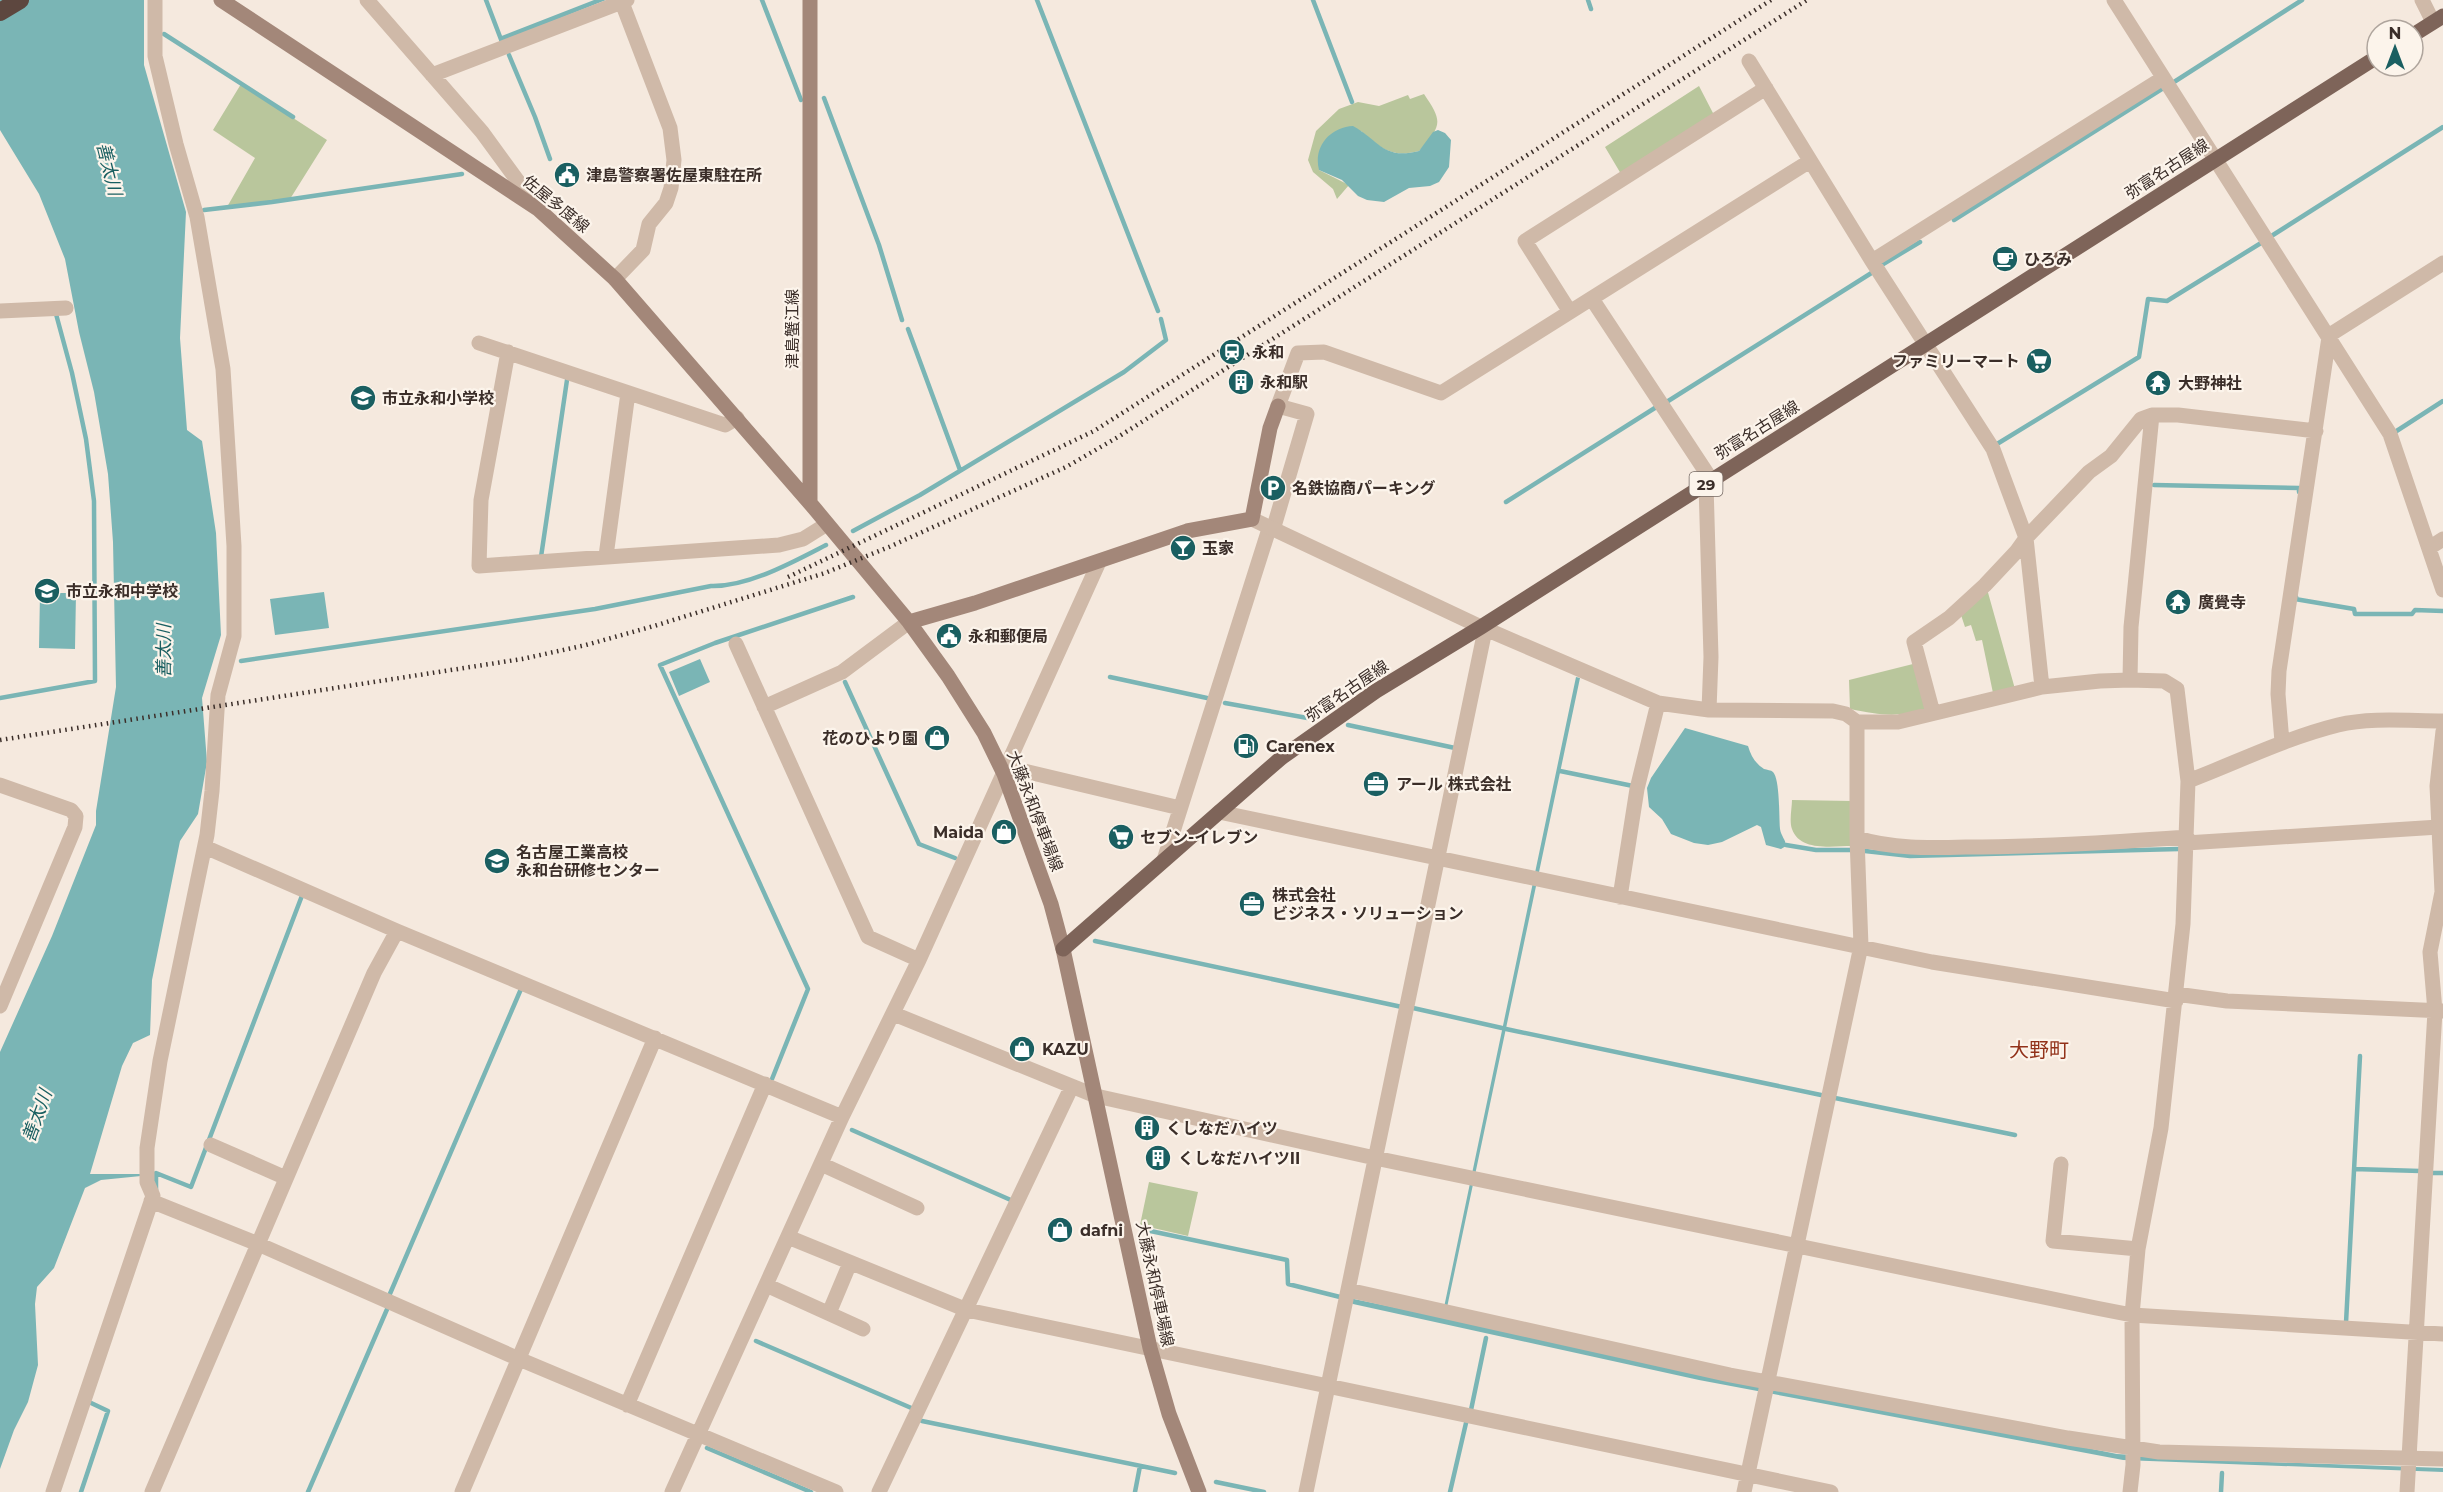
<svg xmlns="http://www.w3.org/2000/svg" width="2443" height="1492" font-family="Montserrat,'Noto Sans JP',sans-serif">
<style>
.green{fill:#b9c69c}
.water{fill:#7ab5b5}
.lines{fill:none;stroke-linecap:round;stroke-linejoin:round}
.stream{stroke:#7ab5b5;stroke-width:4.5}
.minor{stroke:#cfb9a8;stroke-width:15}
.tertiary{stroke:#cfb9a8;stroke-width:15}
.secondary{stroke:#a38779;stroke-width:15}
.primary{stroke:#7e6459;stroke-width:15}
.motorway{stroke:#5d473f;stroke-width:18}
.rail{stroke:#3b2e29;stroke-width:4.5;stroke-dasharray:1.5 4.5;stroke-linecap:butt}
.labels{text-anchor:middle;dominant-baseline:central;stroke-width:4.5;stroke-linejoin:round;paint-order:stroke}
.shield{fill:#fcf4eb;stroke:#756963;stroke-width:1.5}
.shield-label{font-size:15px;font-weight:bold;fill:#3b2e29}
.street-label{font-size:16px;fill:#3b2e29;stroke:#fcf4eb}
.poi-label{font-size:16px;font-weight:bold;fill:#3b2e29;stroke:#fcf4eb;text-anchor:start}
.water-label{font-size:18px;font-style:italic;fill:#1a5f61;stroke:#fcf4eb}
.quarter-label{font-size:20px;fill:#92321a;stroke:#fcf4eb}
</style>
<rect width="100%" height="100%" fill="#f5e9de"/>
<path class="green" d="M241 84 327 140 290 199 227 207 255 158 213 130Z
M1699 86 1714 115 1621 174 1605 147Z
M1424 94C1443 122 1442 125 1419 151 1391 158 1382 149 1361 131L1319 170 1349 185 1337 199 1333 189 1313 172 1308 160 1316 131 1339 109 1358 102 1379 106 1408 95 1410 99Z
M1987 589 2015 689 1993 693 1982 640 1976 641 1971 625 1965 627 1960 612Z
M1917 663 1926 709C1895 718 1881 715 1850 709L1849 680Z
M1792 800 1852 801V846C1833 846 1800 852 1792 829 1789 821 1792 808 1792 800Z
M1149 1182 1198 1192 1188 1236 1140 1225Z"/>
<path class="water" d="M0 0H144V65L186 212 180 338 187 430 202 441 216 533 221 635 202 698 207 762 198 814 180 841 152 980 150 1035 133 1043 122 1066 90 1174H140L141 1176 101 1180 85 1188 54 1268 37 1287 35 1304 38 1365 28 1402 14 1430 0 1469V1052L52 936 96 825V811L116 687 113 542 108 474 94 392 79 332 65 259 39 194 0 130Z
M594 0H606L501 42 499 37Z
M1353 126C1380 141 1383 160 1419 151L1433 132 1438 130 1445 133 1451 140 1449 167 1439 182 1430 186 1409 188 1384 202 1367 200 1358 196 1342 180 1319 170C1313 147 1330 127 1353 126Z
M324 592 329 628 275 635 270 599Z
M40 593H76L75 649 39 648Z
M700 659 710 682 679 696 669 672Z
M1576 677 1580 678 1445 1317 2117 1454 2211 1460 2443 1468V1472L2123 1460 1699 1380 1353 1304 1344 1297 1442 1317Z
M1685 728 1748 746C1751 756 1755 763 1764 769 1767 770 1771 770 1773 772 1780 779 1779 818 1780 829 1781 836 1786 840 1786 846L1781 849 1766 845 1761 827 1757 825 1722 842 1708 845 1694 843 1671 834 1662 819 1649 807 1647 788 1651 778Z"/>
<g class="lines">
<path class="stream" d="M486 0 502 42
M762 0 801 100
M1037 0 1158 311
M1313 0 1352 102
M1588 0 1591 9
M164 34 293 117
M509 55 535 117 550 159
M2174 82 2302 0
M824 98 879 245 902 320
M204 210 272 202 462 174
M1954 220 2165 87
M2273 235 2443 127
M1880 266 1920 242
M908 329 960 470
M1665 403 1873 272
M2395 432 2443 401
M1997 444 2139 357 2148 299 2167 301 2261 243
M2154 485 2299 488V492
M1506 502 1658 406
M853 531 920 495 1124 372 1166 340 1161 319
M541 557 567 380
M2296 597 2295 599 2354 609 2355 614H2412L2415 610 2443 611
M241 661 595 609 711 586C748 587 793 562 826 545
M1110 677 1207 698
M845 682 919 844 955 858
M0 698 95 681 94 501 86 439 72 373 56 314
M1225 703 1313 719
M1348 725 1455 748
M1560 771 1633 786
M1786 845 1816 850H1853
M1865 851 1910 856 2179 849
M1095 941 1402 1007
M1413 1008 1502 1028
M1506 1029 1821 1095
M772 1079 808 989 660 665 715 643 853 597
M1835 1098 2015 1135
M852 1130 1013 1201
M2354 1169 2420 1171
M2430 1173H2443
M156 1190V1173L191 1187 303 893
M1141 1229 1287 1260 1288 1284 1344 1298
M389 1296 521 989
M2346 1323 2360 1056
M756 1341 916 1410
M1471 1410 1486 1338
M922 1421 1175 1473
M707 1448 811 1492
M1216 1482 1264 1492
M81 1492 108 1411 89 1402
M308 1492 388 1307
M1135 1492 1140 1466
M1450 1492 1466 1423
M2221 1492 2222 1473"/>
<path class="minor" d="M367 0 482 132 536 206
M2114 0 2390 434 2443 590
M2422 0 2433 22
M1749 61 1872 261 1993 449 2026 538 2042 687
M432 75 627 0
M1872 261 2163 78
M615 279 643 250 649 224 666 203 671 188 674 160 670 128 621 0
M1592 299 1712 481
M0 311 66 308
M1570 312 1525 241 1766 88
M2328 336 2443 263
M479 343 725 425 737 418
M508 352 481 500 479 566 779 545 803 539 827 524
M1706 484 1711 657 1709 710
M1273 530 1307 414 1278 406 1298 353 1324 352 1441 393 1810 161
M2429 548 2443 539
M606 556 628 393
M1481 627 1658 703 1709 710 1833 711 1846 714 1857 722H1898L2042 687 2100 681 2130 680 2164 681 2177 689 2188 781 2183 924 2161 1128 2138 1249 2132 1315 2133 1465 2130 1492
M736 644 868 937 919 960
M2130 680 2131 627 2152 415
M764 707 842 672 909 622
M1933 713 1914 642 1949 618 1985 585 2016 552 2026 538 2089 472 2111 456 2141 419 2152 415H2178L2316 431
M2282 742 2278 694 2279 671 2329 337
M1007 767 1180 808
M2188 781C2238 762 2286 738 2338 725 2371 717 2409 721 2443 721
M0 785 71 810 76 816 75 827 0 1006
M1219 812 1932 962 2176 1001
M1857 838C1892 849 1929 848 1966 847 2040 847 2113 842 2187 837
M2186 843 2439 827
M205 847 397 931 842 1117
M1164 860 1269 529
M1620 897 1637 789 1658 703
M2176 994 2227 1001 2443 1011
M894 1014 1096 1096 1375 1158 2096 1308 2132 1315 2443 1334
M211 1145 286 1178
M821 1164 917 1208
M2061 1164 2053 1241 2138 1249
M151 1201 258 1244 519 1359 836 1492
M788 1237 967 1310 1831 1492
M766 1285 863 1329
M1348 1290 1730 1375 2068 1438 2159 1452 2443 1459
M829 1313 850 1263
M627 1405 765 1084
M53 1492 153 1196 147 1182V1148L160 1061 207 835 212 791 218 695 234 636V546L223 369 197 217 176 144 155 56V0
M152 1492 374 973 397 931
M462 1492 655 1038
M672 1492 842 1117 919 960 1099 562
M879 1492 1071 1088
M1306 1492 1485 630
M1744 1492 1861 946 1857 838V722
M2407 1492 2435 1011 2430 952 2442 892 2437 786 2443 731"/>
<path class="tertiary" d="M1252 519 1481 627"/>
<path class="secondary" d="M221 0 538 209 615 279 815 509 909 622 948 676 984 733 1004 774 1051 904 1063 949 1150 1348 1169 1414 1199 1492
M810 503V0
M909 622 975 603 1187 531 1252 519 1270 428 1278 406"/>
<path class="primary" d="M2413 35 2443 16
M1063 949 1281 758 1376 691 1481 627 2377 57"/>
<path class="motorway" d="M0 12 20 0"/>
<path class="rail" d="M788 577 1094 431 1771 0
M0 740 522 659 586 645 654 626 825 573 889 547 1066 467 1118 437 1807 0"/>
</g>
<defs>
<g id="civic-disc" transform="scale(1.35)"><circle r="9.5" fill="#1a5f61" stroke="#fcf4eb"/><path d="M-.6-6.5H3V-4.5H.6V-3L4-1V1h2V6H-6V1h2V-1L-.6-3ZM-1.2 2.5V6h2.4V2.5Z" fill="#fff"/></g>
<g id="cafe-disc" transform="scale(1.35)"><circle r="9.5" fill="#1a5f61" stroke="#fcf4eb"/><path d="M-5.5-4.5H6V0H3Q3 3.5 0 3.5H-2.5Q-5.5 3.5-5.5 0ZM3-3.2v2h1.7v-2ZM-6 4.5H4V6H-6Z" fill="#fff"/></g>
<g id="station-disc" transform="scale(1.35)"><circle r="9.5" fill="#1a5f61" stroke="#fcf4eb"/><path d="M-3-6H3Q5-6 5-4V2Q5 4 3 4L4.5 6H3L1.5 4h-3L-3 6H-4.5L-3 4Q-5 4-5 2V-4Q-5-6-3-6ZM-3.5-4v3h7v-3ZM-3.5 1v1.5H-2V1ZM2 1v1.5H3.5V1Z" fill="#fff"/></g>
<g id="supermarket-disc" transform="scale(1.35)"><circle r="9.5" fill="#1a5f61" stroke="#fcf4eb"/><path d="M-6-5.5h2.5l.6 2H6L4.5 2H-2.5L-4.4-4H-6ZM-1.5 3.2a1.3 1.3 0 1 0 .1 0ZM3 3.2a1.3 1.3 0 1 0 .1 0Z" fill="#fff"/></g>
<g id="building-disc" transform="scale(1.35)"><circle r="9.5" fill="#1a5f61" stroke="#fcf4eb"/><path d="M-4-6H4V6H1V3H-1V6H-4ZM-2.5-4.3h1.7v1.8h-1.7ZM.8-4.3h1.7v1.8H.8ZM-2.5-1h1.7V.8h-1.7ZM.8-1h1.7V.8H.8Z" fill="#fff"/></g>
<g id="temple-disc" transform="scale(1.35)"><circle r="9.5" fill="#1a5f61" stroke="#fcf4eb"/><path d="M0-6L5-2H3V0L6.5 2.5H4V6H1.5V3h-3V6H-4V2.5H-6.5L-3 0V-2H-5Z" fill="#fff"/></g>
<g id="school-disc" transform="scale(1.35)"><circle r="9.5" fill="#1a5f61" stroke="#fcf4eb"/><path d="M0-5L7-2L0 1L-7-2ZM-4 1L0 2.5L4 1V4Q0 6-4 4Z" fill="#fff"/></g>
<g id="parking-disc" transform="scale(1.35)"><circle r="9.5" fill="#1a5f61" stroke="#fcf4eb"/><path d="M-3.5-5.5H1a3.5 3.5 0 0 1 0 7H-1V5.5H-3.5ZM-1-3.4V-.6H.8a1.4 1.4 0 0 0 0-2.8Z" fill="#fff"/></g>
<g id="bar-disc" transform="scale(1.35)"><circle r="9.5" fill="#1a5f61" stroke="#fcf4eb"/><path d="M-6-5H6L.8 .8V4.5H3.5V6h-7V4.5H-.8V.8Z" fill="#fff"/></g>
<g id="shop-disc" transform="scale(1.35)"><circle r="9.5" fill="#1a5f61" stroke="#fcf4eb"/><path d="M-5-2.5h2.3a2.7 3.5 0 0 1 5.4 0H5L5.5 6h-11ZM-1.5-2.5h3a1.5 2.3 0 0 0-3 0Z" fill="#fff"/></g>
<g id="fuel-disc" transform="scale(1.35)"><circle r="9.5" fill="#1a5f61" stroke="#fcf4eb"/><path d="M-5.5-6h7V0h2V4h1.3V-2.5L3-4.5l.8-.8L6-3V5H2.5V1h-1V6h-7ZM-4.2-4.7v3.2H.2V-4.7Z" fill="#fff"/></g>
<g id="office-disc" transform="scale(1.35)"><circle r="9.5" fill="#1a5f61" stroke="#fcf4eb"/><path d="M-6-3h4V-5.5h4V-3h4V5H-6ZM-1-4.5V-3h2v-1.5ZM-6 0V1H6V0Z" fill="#fff"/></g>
</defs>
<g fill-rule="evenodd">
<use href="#civic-disc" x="567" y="175"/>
<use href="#cafe-disc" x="2005" y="259"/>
<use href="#station-disc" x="1232" y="352"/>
<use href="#supermarket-disc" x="2039" y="361"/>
<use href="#building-disc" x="1241" y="382"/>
<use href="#temple-disc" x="2158" y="383"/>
<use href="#school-disc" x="363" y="398"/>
<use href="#parking-disc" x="1273" y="488"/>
<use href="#bar-disc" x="1183" y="548"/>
<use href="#school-disc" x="47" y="591"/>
<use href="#temple-disc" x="2178" y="602"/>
<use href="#civic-disc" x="949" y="636"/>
<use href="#shop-disc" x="937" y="738"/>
<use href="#fuel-disc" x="1246" y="746"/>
<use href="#office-disc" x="1376" y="784"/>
<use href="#shop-disc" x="1004" y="832"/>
<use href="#supermarket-disc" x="1121" y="837"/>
<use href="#school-disc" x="497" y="861"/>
<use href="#office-disc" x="1252" y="904"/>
<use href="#shop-disc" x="1022" y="1049"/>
<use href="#building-disc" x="1147" y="1128"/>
<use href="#building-disc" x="1158" y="1158"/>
<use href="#shop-disc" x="1060" y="1230"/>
</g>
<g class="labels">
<rect class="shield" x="1689.5" y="472" width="33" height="24" rx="4.5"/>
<g class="shield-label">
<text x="1706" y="484">29</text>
</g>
<g class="street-label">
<text transform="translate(2167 169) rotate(-33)">弥富名古屋線</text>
<text transform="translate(556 204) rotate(39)">佐屋多度線</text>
<text transform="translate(792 329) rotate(-90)">津島蟹江線</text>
<text transform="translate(1757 430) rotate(-32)">弥富名古屋線</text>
<text transform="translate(1347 691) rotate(-34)">弥富名古屋線</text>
<text transform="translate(1035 811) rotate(69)">大藤永和停車場線</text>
<text transform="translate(1155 1284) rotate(78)">大藤永和停車場線</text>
</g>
<g class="poi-label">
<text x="586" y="175">津島警察署佐屋東駐在所</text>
<text x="2024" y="259">ひろみ</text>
<text x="1252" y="352">永和</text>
<text x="2020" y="361" text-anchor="end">ファミリーマート</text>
<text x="1260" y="382">永和駅</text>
<text x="2178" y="383">大野神社</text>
<text x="382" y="398">市立永和小学校</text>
<text x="1292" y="488">名鉄協商パーキング</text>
<text x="1202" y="548">玉家</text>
<text x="66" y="591">市立永和中学校</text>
<text x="2198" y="602">廣覺寺</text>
<text x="968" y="636">永和郵便局</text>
<text x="918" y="738" text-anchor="end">花のひより園</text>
<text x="1266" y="746">Carenex</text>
<text x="1396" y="784">アール 株式会社</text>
<text x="984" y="832" text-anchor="end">Maida</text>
<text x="1140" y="837">セブン-イレブン</text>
<text x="516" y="852">名古屋工業高校<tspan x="516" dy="18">永和台研修センター</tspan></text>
<text x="1272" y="895">株式会社<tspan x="1272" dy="18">ビジネス・ソリューション</tspan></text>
<text x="1042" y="1049">KAZU</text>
<text x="1166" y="1128">くしなだハイツ</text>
<text x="1178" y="1158">くしなだハイツII</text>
<text x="1080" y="1230">dafni</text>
</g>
<g class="water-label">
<text transform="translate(109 169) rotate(76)">善太川</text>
<text transform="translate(164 651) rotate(-90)">善太川</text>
<text transform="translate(37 1116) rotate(-70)">善太川</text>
</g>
<g class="quarter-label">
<text x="2039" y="1050">大野町</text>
</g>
</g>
<g transform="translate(2395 48)"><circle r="28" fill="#fcf4eb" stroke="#afa59d" stroke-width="1.5"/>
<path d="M0-4.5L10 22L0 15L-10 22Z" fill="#1a5f61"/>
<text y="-9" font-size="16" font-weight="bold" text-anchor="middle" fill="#3b2e29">N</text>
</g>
</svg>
